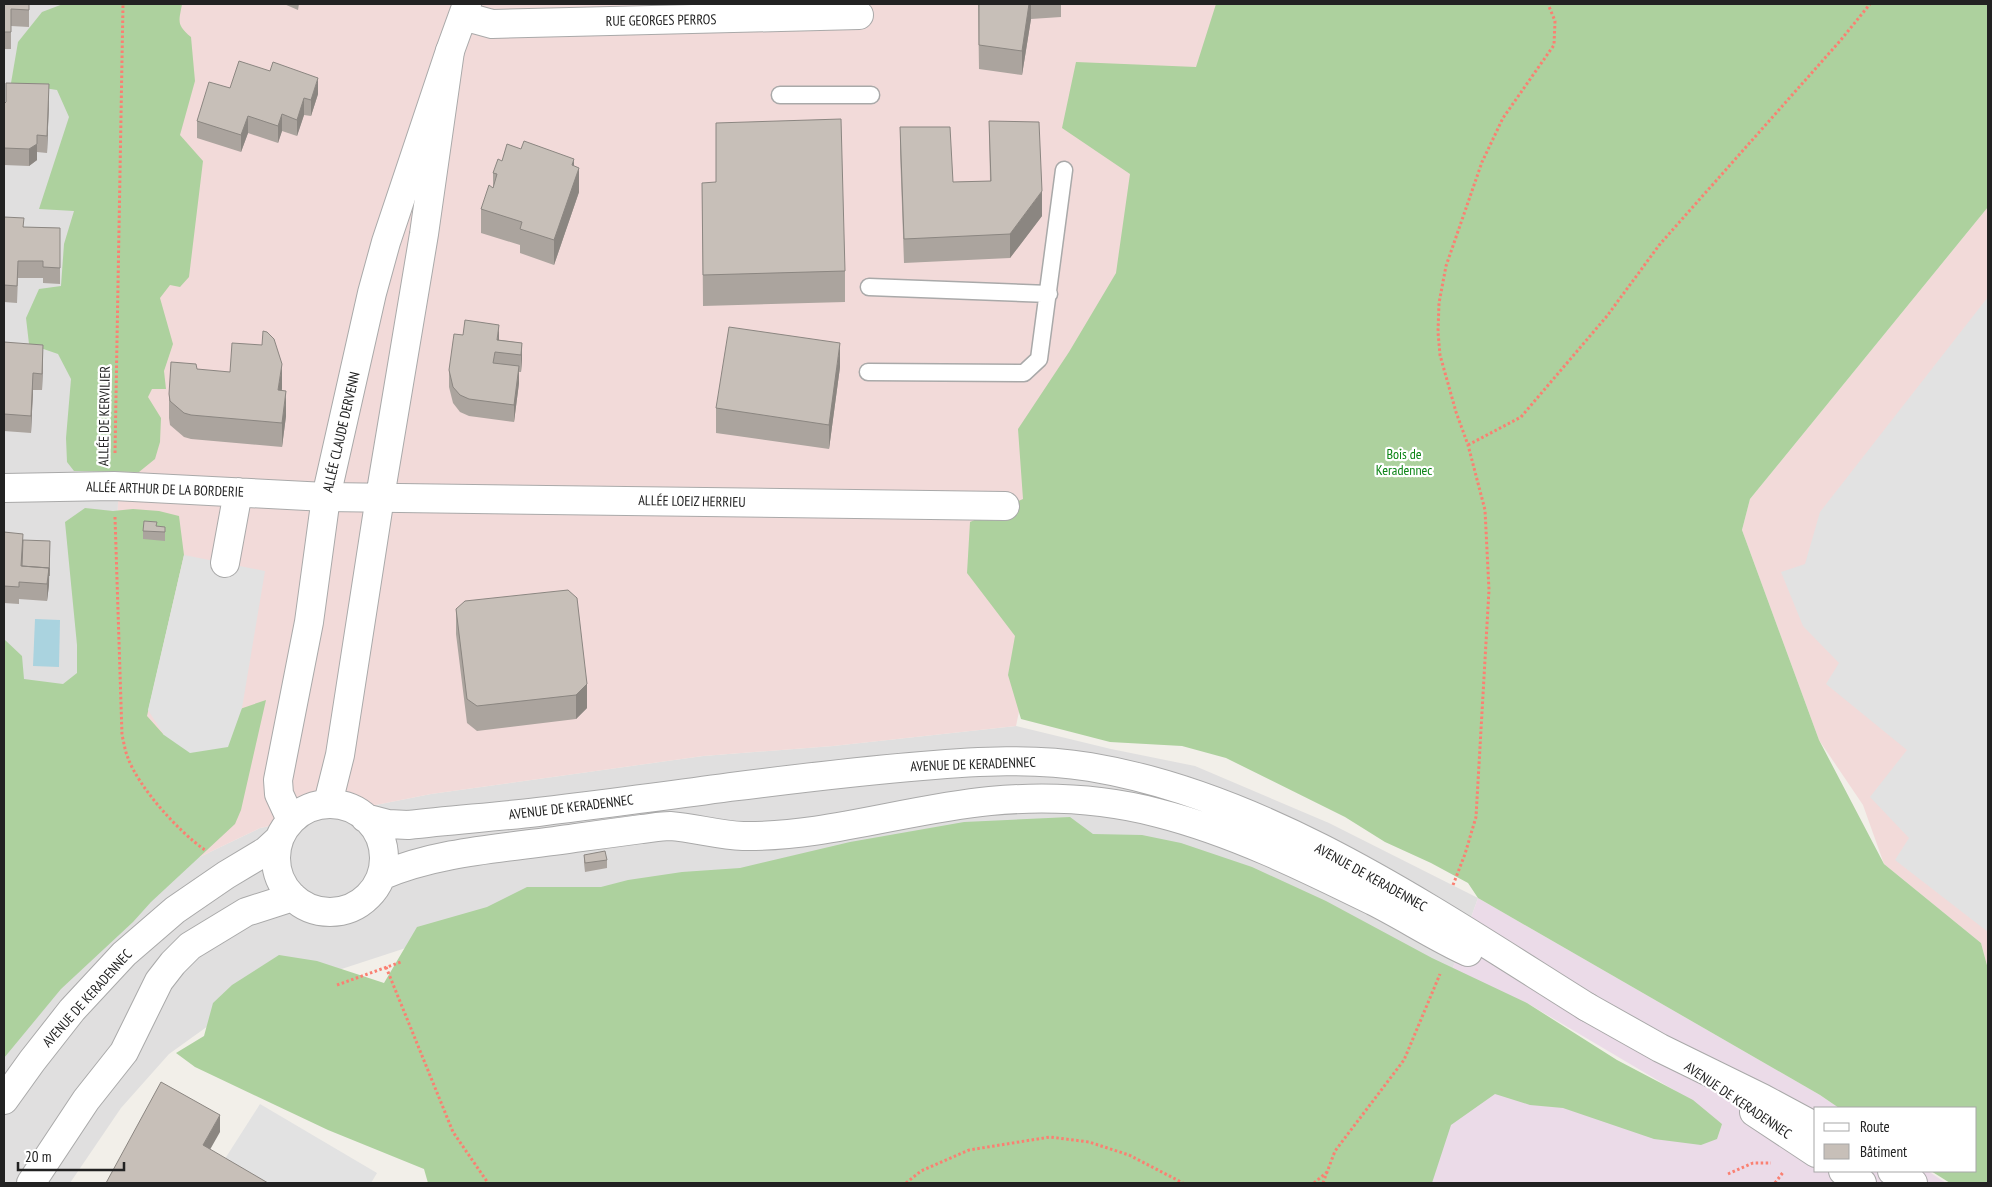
<svg xmlns="http://www.w3.org/2000/svg" width="1992" height="1187" font-family="'PT Sans Narrow',sans-serif">
<style>
.residential{fill:#e0dfdf}
.commercial{fill:#f2dad9}
.industrial{fill:#ebdbe8}
.forest{fill:#add19e}
.parking{fill:#e2e2e2}
.water{fill:#aad3df}
.lines{fill:none;stroke-linecap:round;stroke-linejoin:round}
.service-casing{stroke:#a9a9a9;stroke-width:19}
.minor-casing{stroke:#a9a9a9;stroke-width:30}
.tertiary-casing{stroke:#a9a9a9;stroke-width:30}
.path{stroke:#fa8072;stroke-width:3;stroke-dasharray:2.5 2.5;stroke-linecap:butt}
.service{stroke:#fff;stroke-width:16}
.minor{stroke:#fff;stroke-width:28}
.tertiary{stroke:#fff;stroke-width:28}
.wall{fill:#aba49e}
.shaded-wall{fill:#8b8681}
.building{fill:#c7bfb8;stroke:#8b8681}
.labels{text-anchor:middle;dominant-baseline:central;stroke-width:4.5;stroke-linejoin:round;paint-order:stroke}
.street-label{font-size:14px;fill:#222;stroke:#fff}
.park-label{font-size:14px;fill:#0c8416;stroke:#fff}
</style>
<rect width="100%" height="100%" fill="#f2efe9"/>
<path class="residential" d="M4 4H135L110 739 185 864 260 828 431 794 703 756 833 746 1016 726 1111 749 1195 766 1329 823 1478 898 1450 976 415 945 314 978 254 993 169 1054 121 1108 70 1183H4Z"/>
<path class="commercial" d="M135 4H1242L1100 328 1016 726 833 746 703 756 431 794 260 828 185 864 110 739Z
M1988 207V969L1981 943 1884 864 1863 805 1819 740 1742 530 1750 499Z"/>
<path class="industrial" d="M1478 898 1820 1095 1839 1108H1816V1171H1928L1946 1183H1374L1440 1007 1722 1124 1674 1090 1527 1003 1450 976Z"/>
<path class="forest" d="M63 4H182C179 22 176 24 191 37L195 81 180 135 203 161 189 277 180 287 170 285 160 298 173 344 164 371 166 389H152L148 397 161 418 160 442 155 459 139 472 74 471 67 462 66 438 71 379 58 354 29 344 26 318 39 289 61 286 64 244 74 211 39 209 69 117 57 90 11 83 18 42 42 12Z
M1216 4H1988V207L1750 499 1742 530 1819 740 1884 864 1981 943 1988 969V1183H1950L1931 1171H1976V1108H1839L1820 1095 1478 898 1468 883 1431 863 1385 842 1345 817 1226 758 1182 746 1110 742 1021 719 1008 675 1015 636 967 573 970 522 1023 499 1018 429 1069 352 1116 273 1130 174 1062 128 1076 62 1196 67Z
M85 508 113 511 133 509 159 511 179 516 184 555 147 716 164 735 266 700 241 810 235 824 151 902 133 922 61 989 4 1058V639L22 656 24 679 63 684 77 673V645L65 522Z
M1070 817 1093 834 1142 835 1181 843 1252 867 1326 901 1432 958 1527 1003 1617 1060 1693 1100 1722 1124 1717 1139 1701 1145 1654 1139 1563 1108 1530 1105 1495 1094 1451 1125 1432 1183H428L424 1169 328 1130 195 1067 176 1053 204 1036 213 1003 232 985 279 955 317 961 384 983 417 927 487 907 527 887H601L628 880 682 872 740 868 850 842 964 822Z"/>
<path class="parking" d="M1988 297V932L1895 860 1909 838 1870 797 1907 750 1826 684 1839 663 1803 626 1781 572 1805 564 1820 512Z
M184 555 265 571 242 708 228 747 190 753 164 735 148 710Z
M260 1104 377 1173 371 1183H251L221 1165Z"/>
<path class="water" d="M35 619 60 620 59 667 33 666Z"/>
<g class="lines">
<g class="service-casing">
<path id="service" d="M780 95H871
M869 287 1049 294
M868 372 1024 373 1039 359 1064 170"/>
</g>
<g class="minor-casing">
<path id="minor" d="M463 16 492 24 859 15
M4 488 114 486 326 497 1005 506
M380 497 424 234 450 51 467 4
M225 563 238 492
M1587 1007 1660 1048 1762 1098 1816 1127
M1754 1112 1816 1153
M1843 1171 1862 1183
M1892 1171 1913 1183"/>
</g>
<g class="tertiary-casing">
<path id="tertiary" d="M328 803 340 755 380 497
M276 858a54 54 0 1 1 108 0a54 54 0 1 1-108 0Z
M365 818 388 824 408 825C451 820 495 817 538 812 602 804 666 796 730 787 794 779 858 771 922 766 979 761 1034 758 1090 767 1270 797 1435 912 1587 1007
M291 820 279 794 278 780 309 622 326 497 372 293 386 242 450 51
M381 876C441 850 511 848 575 838 597 835 620 832 642 829 651 828 661 826 670 826 695 828 719 835 743 836 826 837 907 809 990 801 1045 796 1105 799 1158 813 1233 832 1304 867 1373 901 1405 917 1435 937 1468 952
M4 1100 32 1061 72 1010 124 954 175 910 226 875 266 851 279 839
M31 1183 86 1100 124 1052 159 981 173 963 190 946 246 912 293 897"/>
</g>
<path class="path" d="M1468 445 1521 417 1607 316 1660 244 1840 41 1870 4
M115 453 123 4
M115 517 122 735C124 743 125 751 128 758 139 788 179 832 205 850
M1453 885 1465 854 1476 817 1489 590 1485 510 1468 445 1456 412 1440 355 1438 332 1439 303 1446 266 1482 162 1503 118 1554 45 1555 21 1548 4
M386 967 453 1132 488 1183
M337 985 401 962
M1728 1174 1753 1163H1771
M906 1183 921 1171 969 1150 1050 1137 1089 1142 1129 1155 1183 1183
M1314 1183 1327 1172
M1323 1183 1335 1151 1404 1060 1440 974
M1775 1183 1784 1171"/>
<use href="#service" class="service"/>
<use href="#minor" class="minor"/>
<use href="#tertiary" class="tertiary"/>
</g>
<path class="wall" d="M4 4 29 10V27L11 26V49H4Z
M284 4H299L298 10Z
M978 4H1061V17L1031 19 1022 75 979 69Z
M230 88 318 94 311 116 304 115 297 136 282 131 278 143 248 133 241 152 197 138V121Z
M49 101 47 153 37 152V160L29 166 4 165V104Z
M989 121 1042 216 1010 258 904 263 900 151V127L953 182 990 181Z
M502 161 574 166 579 192 554 265 520 253V245L481 233V209L493 187V173Z
M702 183 845 271V302L703 306Z
M4 217 24 227 60 228V284L43 283V278H18L17 303 4 302Z
M463 335 522 343V359L521 372H519V383L514 422 469 416 460 412 453 403 449 387V370Z
M4 342 43 361 42 390H33L31 433 4 431Z
M840 367 829 449 716 433V408Z
M197 369 282 388V391L286 416 282 447 191 439 184 437 170 425 169 418V394Z
M157 526 165 527V541L143 539V531Z
M4 532 23 540 49 585 47 601 19 599V604L4 603Z
M568 590 587 708 576 719 477 731 467 723 456 634V609Z
M584 855 607 860V868L585 872 584 863Z"/>
<path class="shaded-wall" d="M1029 4H1031V19L1022 75V51Z
M318 78V94L311 116V100Z
M49 84V101L47 153V136Z
M304 98V115L297 136V120Z
M282 114V131L278 143V126Z
M248 116V133L241 152V135Z
M37 144V160L29 166V149Z
M574 159V181L579 168V192L554 265V240L572 165Z
M1042 191V216L1010 258V234Z
M499 325V341L497 340Z
M522 343V359L521 372V355Z
M840 343V367L829 449V425Z
M43 345V361L42 390V374Z
M282 364V388L278 414V390Z
M519 366V383L514 422V405Z
M33 373V390L31 433V416Z
M286 391V416L282 447V423Z
M50 541 49 585 47 601V584Z
M587 684V708L576 719V695Z
M220 1115V1132L203 1162V1145Z"/>
<path class="building" d="M4 4H29V10L11 9V32H4Z
M979 4H1029L1022 51 979 45Z
M239 61 270 71 273 62 318 78 311 100 304 98 297 120 282 114 278 126 248 116 241 135 197 121 209 82 230 88Z
M6 83 49 84 47 136 37 135V144L29 149 4 148V104L6 102Z
M841 119 845 271 703 275 702 183 716 182V123Z
M989 121 1039 122 1042 191 1010 234 904 239 900 127H950L953 182 991 181Z
M524 141 574 159 572 165 579 168 554 240 520 229 522 222 481 209 489 185 493 188 497 174 493 173 498 159 502 161 507 144 521 149Z
M4 217 24 218 23 227 60 228V268L43 267V261H18L17 286 4 285Z
M465 320 499 325 497 340 522 343 521 355 495 352 493 363 519 366 514 405 469 399 460 395 453 387 449 370 454 334 463 335Z
M729 327 840 343 829 425 716 408Z
M263 331 267 332 274 339 282 364 278 390 286 391 282 423 191 415 184 413 170 401 169 394 171 362 196 364 197 369 230 372 232 343 262 345Z
M4 342 43 345 42 374 33 373 31 416 4 414Z
M144 521 157 522 156 526 165 527V532L143 531Z
M4 532 23 534 21 566 49 568 47 584 19 582V587L4 586Z
M23 540 50 541 49 576V568L22 566Z
M568 590 577 598 587 684 576 695 477 706 467 699 456 609 465 601Z
M605 851 607 860 585 863 584 855Z
M161 1082 220 1115 203 1145 268 1183H106Z"/>
<g class="labels">
<g class="street-label">
<text transform="translate(661 20) rotate(-1)">RUE GEORGES PERROS</text>
<text transform="translate(104 416) rotate(-89)">ALLÉE DE KERVILIER</text>
<text transform="translate(341 432) rotate(-77)">ALLÉE CLAUDE DERVENN</text>
<text transform="translate(165 489) rotate(2)">ALLÉE ARTHUR DE LA BORDERIE</text>
<text transform="translate(692 501) rotate(1)">ALLÉE LOEIZ HERRIEU</text>
<text transform="translate(973 764) rotate(-2)">AVENUE DE KERADENNEC</text>
<text transform="translate(571 807) rotate(-7)">AVENUE DE KERADENNEC</text>
<text transform="translate(1371 877) rotate(29)">AVENUE DE KERADENNEC</text>
<text transform="translate(87 998) rotate(-48)">AVENUE DE KERADENNEC</text>
<text transform="translate(1738 1100) rotate(34)">AVENUE DE KERADENNEC</text>
</g>
<g class="park-label">
<text x="1404" y="454">Bois de<tspan x="1404" dy="16">Keradennec</tspan></text>
</g>
</g>
<rect width="1992" height="1187" fill="none" stroke="#222222" stroke-width="10"/>
<rect x="1814" y="1107" width="162" height="65" fill="#ffffff" stroke="#a7a7a7"/>
<rect x="1824" y="1123" width="25" height="8" fill="#ffffff" stroke="#a7a7a7"/>
<text x="1860" y="1132" font-size="15" fill="#222222">Route</text>
<rect x="1824" y="1144" width="25" height="15" fill="#c7bfb8" stroke="#a7a7a7"/>
<text x="1860" y="1157" font-size="15" fill="#222222">Bâtiment</text>
<path d="M18 1162v8h106v-8" fill="none" stroke="#222222" stroke-width="2.5"/>
<text x="25" y="1162" font-size="15" fill="#222222" stroke="#ffffff" stroke-width="4" paint-order="stroke">20 m</text>
</svg>
